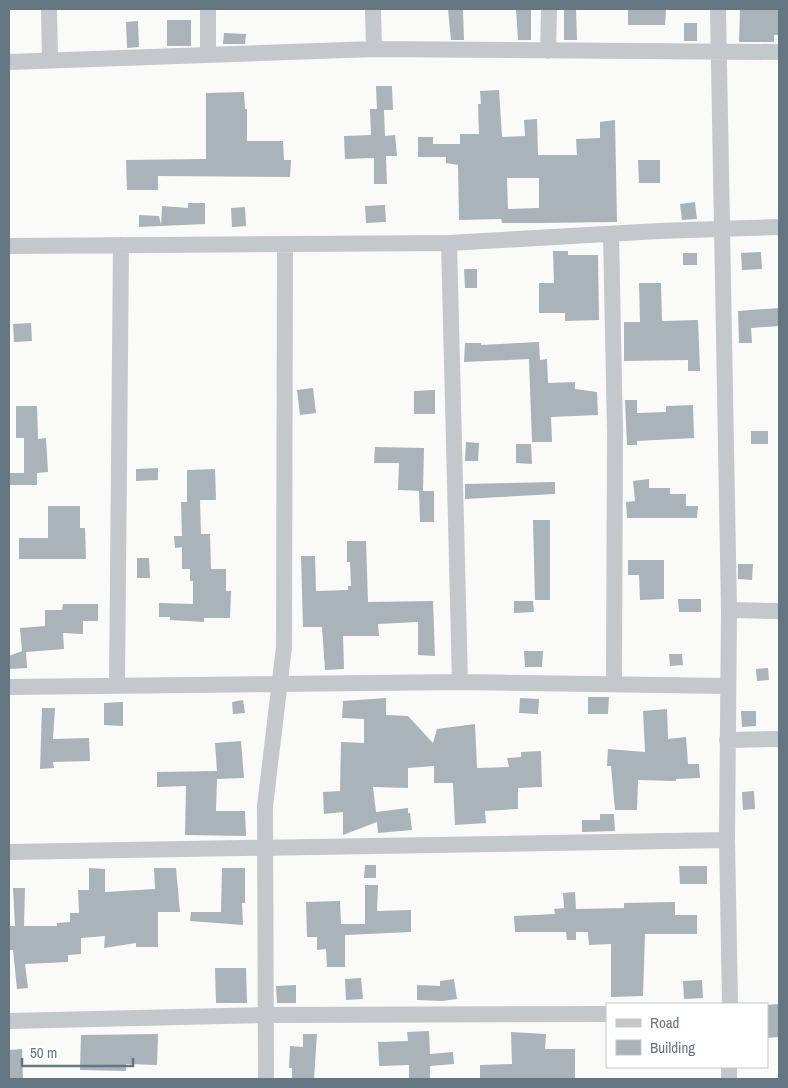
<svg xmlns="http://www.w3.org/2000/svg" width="788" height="1088" font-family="'Archivo Narrow',sans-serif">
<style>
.building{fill:#aab3b9;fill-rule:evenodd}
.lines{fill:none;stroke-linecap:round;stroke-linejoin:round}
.street{stroke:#c3c8cc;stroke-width:16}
</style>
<rect width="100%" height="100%" fill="#fafaf8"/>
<path class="building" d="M448 9H463L464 40H451Z
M516 9H531V40H518Z
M564 9H576L577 40H564Z
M628 9H666L665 25H628Z
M740 9H779V35H774V42H739Z
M167 20H191V46H167Z
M138 21 139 47 127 48 126 22Z
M684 23H697V41H684Z
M224 33 246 34 245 44H223Z
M376 86H392L393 110H384L385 136 395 135 397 156H386L387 184H374V158L345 159 344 136 371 135 370 109H377Z
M499 90 502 137 525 136 524 120 537 119 538 155H577L576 139 600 138V122L615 120 617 222 540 223H502L501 219 459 220 458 165 446 163V157H418V137H433V144H460V134H479L478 104H481L480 91ZM507 178H539V208L508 209Z
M244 92 245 109H247V141H283L284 160H291L290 177 158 176V190H127L126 160 206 159V93Z
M638 160H660V183H639Z
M695 202 697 219 682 220 680 204Z
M188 203H205V224L139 227V215L159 216 161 225 162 206 188 208Z
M385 205 386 222 366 223 365 206Z
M245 207 246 226 232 227 231 208Z
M553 251H568V255H598L599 320 565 321V313H539V283H554Z
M761 252 762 269 742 270 741 253Z
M683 253H697V265H683Z
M464 269H477V288H465Z
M639 283H661L662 321 698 320 700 371H688V360L624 361V322H640Z
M779 308V326L751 328 752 343H739L738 311Z
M31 323 32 341 14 342 13 324Z
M539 342 540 360 547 359 548 383 575 382V389L597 392 598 415 551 417 552 442H532L529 359 464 362 465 343H481V345Z
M313 388 316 413 300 415 297 390Z
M435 390V414H414V391Z
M625 400H637V413L666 412V406L693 405 694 438 637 441V445H627Z
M16 406H37L38 439 46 438 48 472 37 473V485H9V473H24V438H16Z
M751 431H768V444H751Z
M466 442 479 443 478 461H465Z
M516 444H531L532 464 516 463Z
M375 447 424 448 423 491 398 490 399 463H374Z
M158 468V480L136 481V469Z
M215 469 216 500H200L201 534H210L211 569H226V591H231L230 618H204V622L170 620V617H159V603L193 604V581H190V569H182V547L175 548 174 536H182L181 502H187V470Z
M649 479V488H670V494H686V506H698L697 518H627L626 502 635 501 633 481Z
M555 482V494L465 499V484Z
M419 491H434V522H420Z
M48 506H80V528H85L86 559H19V538H48Z
M533 520H550V600H535Z
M347 541H366L368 602 433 601 435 656 418 655V622L378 624 379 636H343L344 669 325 670 322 627H303L301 556H315L316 591 348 590V586H351L350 562H347Z
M137 558H149L150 578H137Z
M628 560H664V599L640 600 639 575H628Z
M738 564H753L752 580 738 579Z
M678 599H701V612H679Z
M514 601H533L534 612 514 613Z
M63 604H98V621H83V634L63 633 64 649 26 652 27 668 9 669V656L22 651 20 628 45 626V610H62Z
M524 651H543L542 667H525Z
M669 654H682L683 665 670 666Z
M768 668 769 680 757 681 756 669Z
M588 697H609L608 714H588Z
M386 698V715L408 716 433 743 437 729 475 724 477 768 509 767 507 758 521 757V752L541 751 542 787 518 788V809L485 811 486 823 455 825 453 783H434V766L408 768V788L373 787 376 812 408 808V813H410L412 830 378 833 377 822 343 835V812L324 814 323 792 340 791 341 742 364 743V719L342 718 343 701Z
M520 698 539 699 538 714 519 713Z
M243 700 245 713 233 714 232 702Z
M123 702V726L104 725V703Z
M42 708H55L53 739 89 738 90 761 53 762 54 768 40 769Z
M667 709 668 739 686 737 688 764H699L700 778 676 779V781L638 780 637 810H615L611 766H607L608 749 645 752 643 711Z
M741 711H756V726L742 727Z
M241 741 244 778 217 779 216 811H245L246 836 185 835 186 786 157 787V772L217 771 215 743Z
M754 791 755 809 743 810 742 792Z
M600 814H614L615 831 582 832V820H600Z
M365 865H376V878H364Z
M679 866H707V884H680Z
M89 868 105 869V892L155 889 154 868H176L180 912H158V947H136V943L104 948 105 936 81 938V954L68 955V962L25 964 28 988 17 989 13 950H9V926H57V923L70 922V913H79L78 890H89Z
M222 868H245V903H242L243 925 190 921 191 912H221Z
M365 885H378L377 911 411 910V932L345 935V967H327L326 949 317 950V937H307L306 902 340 901 341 924H365Z
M13 888H25L24 926H15Z
M575 892 576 909 624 908V903L675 902V915H697V934H645L643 996 611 997V944L589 945 588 932H576V940H567L566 932H515L514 916 555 914 554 909 564 908 563 893Z
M215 968H246L247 1003H216Z
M361 978 363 999 346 1000 345 979Z
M454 979 457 999 442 1001 417 1000V985L440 986V981Z
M702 980 703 998 684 999 683 981Z
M296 985V1003H277L276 986Z
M779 1004V1037L767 1038V1005Z
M429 1031 430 1054 453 1052 454 1064 430 1066V1079H409V1065L379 1066 378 1042 408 1041 407 1032Z
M511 1032 546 1034 545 1049H575V1079H480V1065L512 1064Z
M158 1034 157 1065 126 1064V1071L80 1070 81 1035Z
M303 1034H317L314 1079H292V1068H289L290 1046 303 1047Z
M22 1049 23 1079H9V1050Z"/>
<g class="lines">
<path class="street" d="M49 9 50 60
M208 9V53
M373 9 374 49
M718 9 729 610 727 840 730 1004
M548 51 549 9
M9 62 374 49 779 52
M611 234 615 431 614 684
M449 243 460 682
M9 246 449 243 659 231 779 227
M729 610 779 611
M117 685 121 245
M9 687 460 682 728 686
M727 740 779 739
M9 852 727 840
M9 1021 266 1015 607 1014
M266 1079 265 806 284 647 285 244
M729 1079V1067"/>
</g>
<rect width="788" height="1088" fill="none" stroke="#657683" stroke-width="20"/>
<rect x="606" y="1003" width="162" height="65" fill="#ffffff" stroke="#c1c8cd"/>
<rect x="616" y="1019" width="25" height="8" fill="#c3c8cc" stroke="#c1c8cd"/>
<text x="650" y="1028" font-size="15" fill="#657683">Road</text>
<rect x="616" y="1040" width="25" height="15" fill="#aab3b9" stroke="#c1c8cd"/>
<text x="650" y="1053" font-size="15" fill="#657683">Building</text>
<path d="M22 1058v8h111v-8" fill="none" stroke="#657683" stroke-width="2.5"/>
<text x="30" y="1058" font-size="15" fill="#657683" stroke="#ffffff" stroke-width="4" paint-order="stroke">50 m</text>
</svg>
